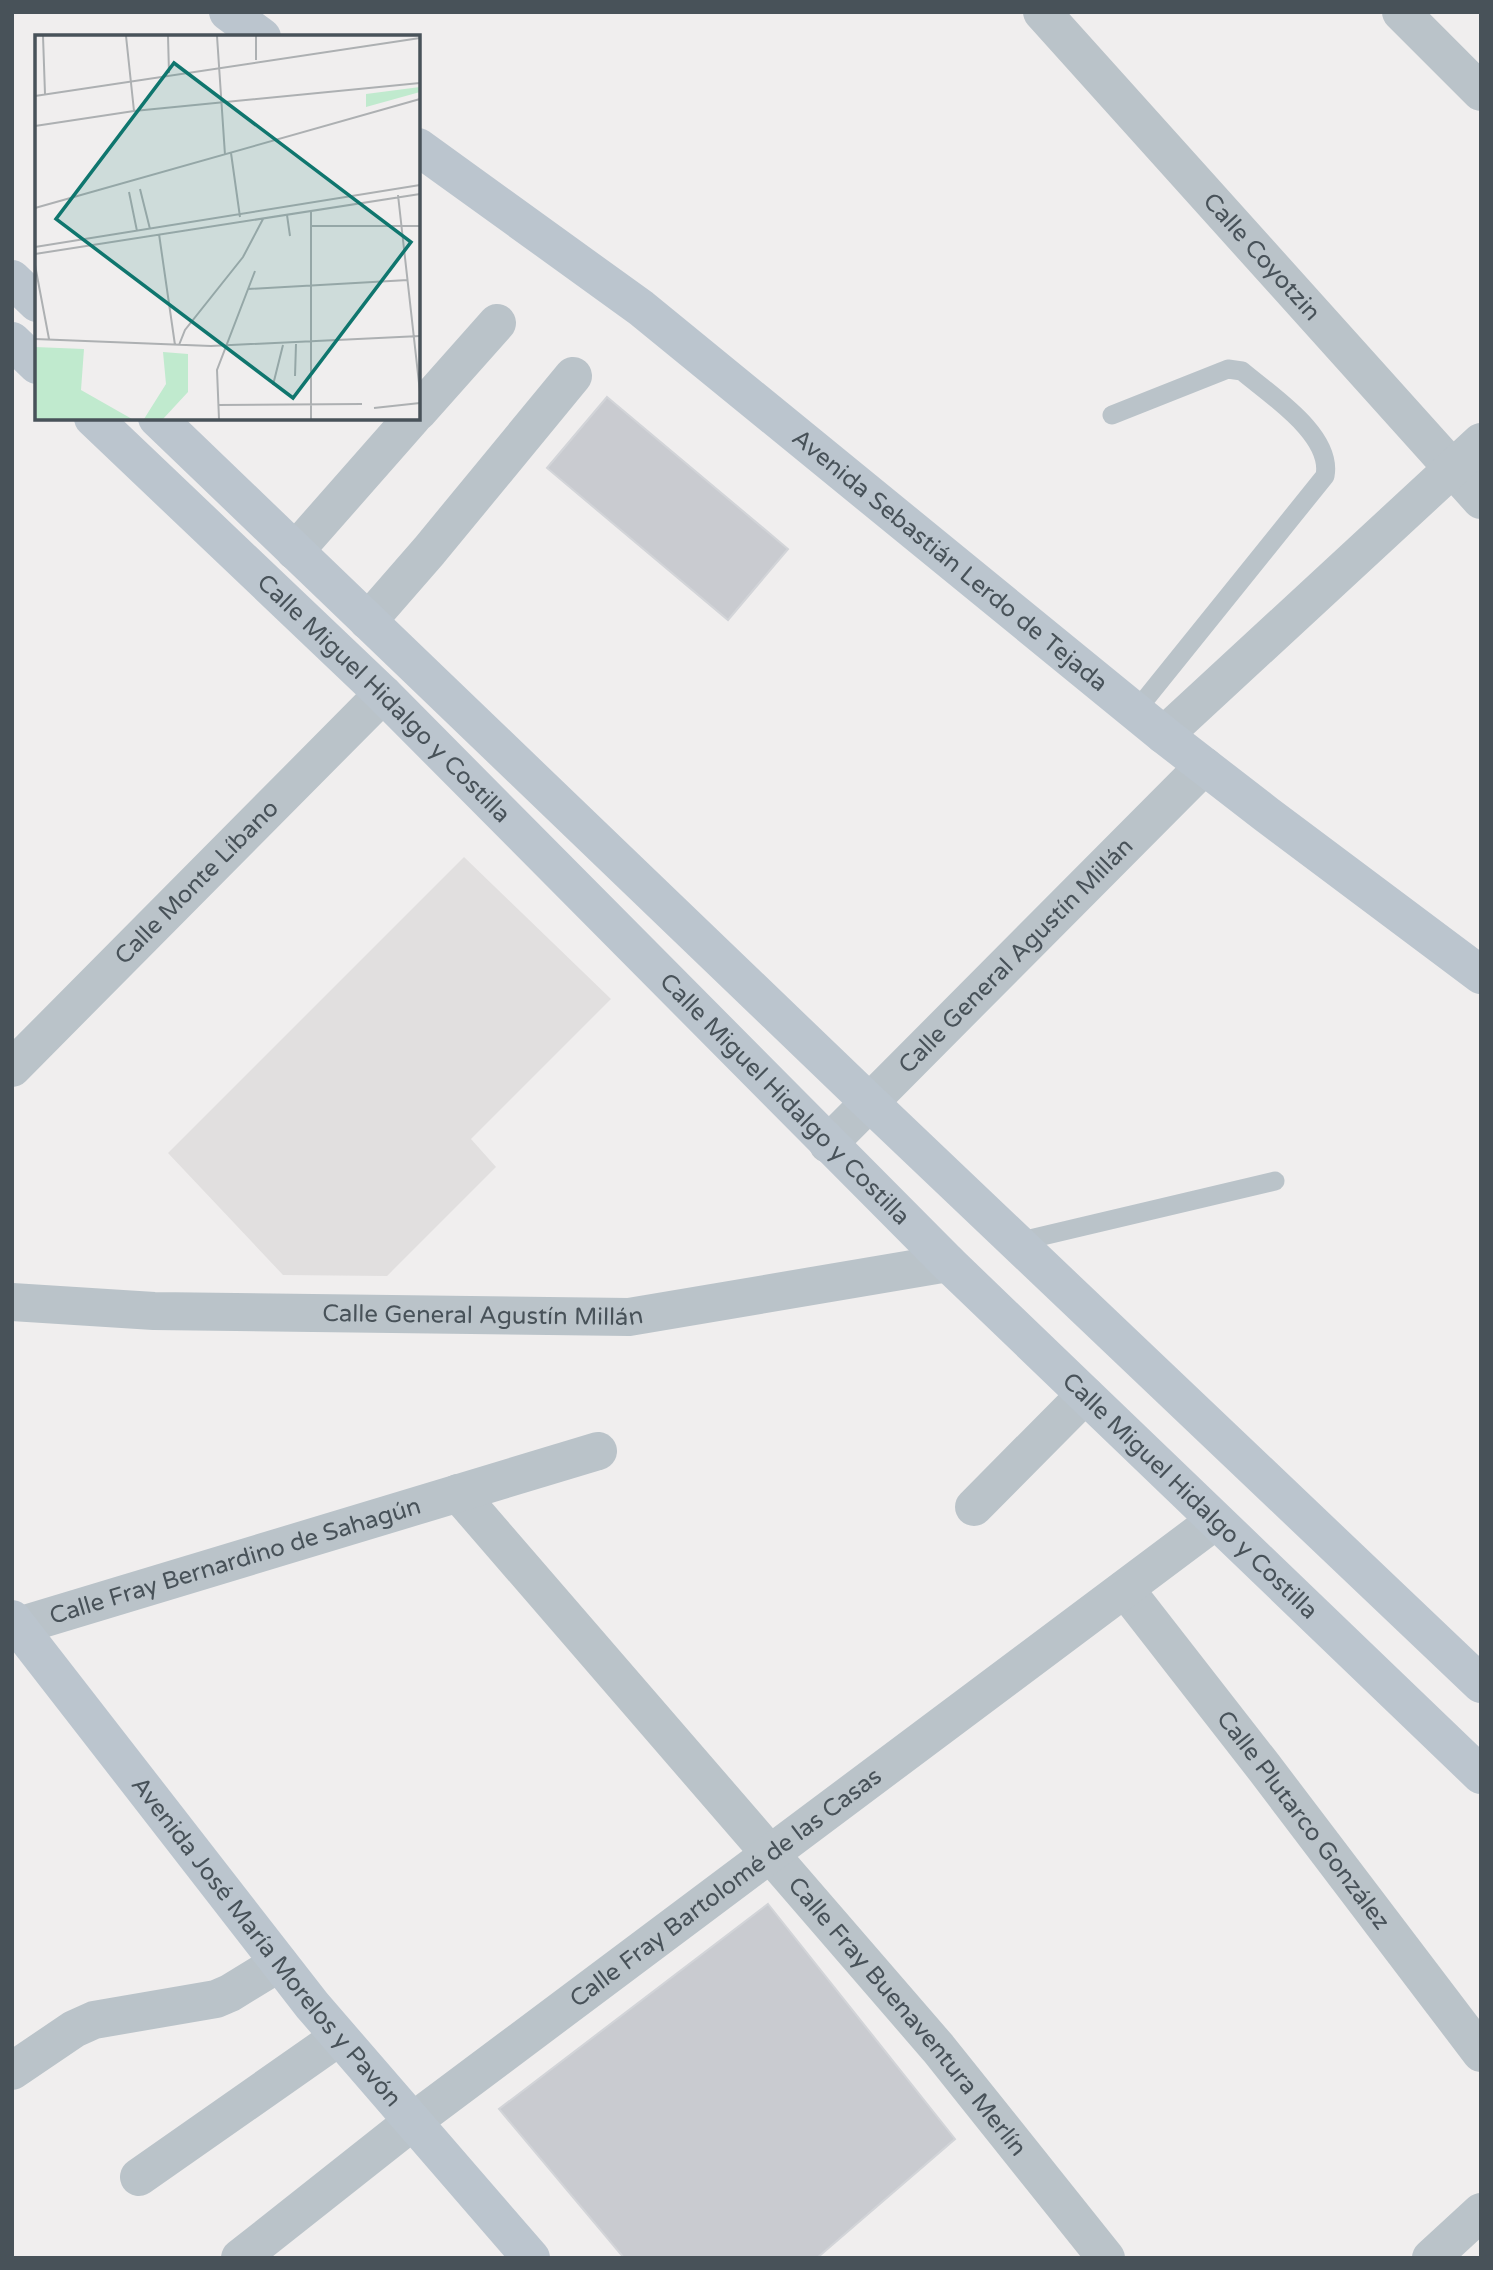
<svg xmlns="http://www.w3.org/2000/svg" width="1493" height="2270" font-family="'Varela Round',sans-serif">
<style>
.education{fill:#e1dfdf}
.building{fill:#c9cbd0;stroke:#d2d4d8;stroke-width:2}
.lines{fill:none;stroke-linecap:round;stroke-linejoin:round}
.lane{stroke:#bac3c9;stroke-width:19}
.street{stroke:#bac3c9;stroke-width:38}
.secondary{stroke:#bbc5ce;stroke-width:38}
.labels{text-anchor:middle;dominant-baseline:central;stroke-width:5;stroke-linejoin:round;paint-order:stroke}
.street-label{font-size:24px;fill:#485259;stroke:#fff}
.inset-road{fill:none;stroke:#adb0b2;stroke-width:2}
.view{fill:#0f766e;fill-opacity:0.15;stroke:#0f766e;stroke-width:3.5}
.inset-edge{fill:none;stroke:#485259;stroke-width:3.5}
</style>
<rect width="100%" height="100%" fill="#f0eeee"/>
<path class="education" d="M464 857 611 999 471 1139 496 1167 387 1276 283 1275 168 1153Z"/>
<path class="building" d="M607 397 788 549 728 620 547 468Z
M768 1904 955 2139 817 2258H624L499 2109Z"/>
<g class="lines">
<path class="lane" d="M1112 415 1228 369 1242 371C1270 395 1333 435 1325 476L1135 712
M1017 1242 1275 1181"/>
<g class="street">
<path id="s1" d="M1042 12 1481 500"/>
<path d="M1401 12 1481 92"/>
<path d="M418 412 497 323"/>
<path d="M295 551 412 418"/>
<path d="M368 621 429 551 573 376"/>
<path d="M1164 735 1481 442"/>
<path id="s2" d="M12 1068 383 694"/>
<path id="s3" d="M828 1144 1204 766"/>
<path id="s4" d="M12 1302 154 1311 629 1317 948 1263"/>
<path id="s5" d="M458 1493 938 2048 1106 2258"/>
<path d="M974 1507 1085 1395"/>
<path id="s6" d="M1125 1589 1263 1766 1481 2053"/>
<path id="s7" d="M12 1628 598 1451"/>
<path d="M12 2071 74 2029 94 2020 216 1999 230 1993 279 1963"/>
<path d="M139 2177 339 2037"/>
<path id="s8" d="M240 2258 412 2122 1215 1521"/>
<path d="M1431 2258 1481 2212"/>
</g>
<g class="secondary">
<path d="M228 12 262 37"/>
<path id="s9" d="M418 147 641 308 1164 735 1266 814 1481 975"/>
<path d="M12 279 37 303"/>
<path d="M12 341 37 365"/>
<path id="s10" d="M93 418 383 694 948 1263 1481 1775"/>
<path d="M157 418 869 1102 1481 1684"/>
<path id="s11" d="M12 1619 312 2005 531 2258"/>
</g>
</g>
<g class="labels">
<g class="street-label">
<text stroke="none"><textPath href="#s1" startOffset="329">Calle Coyotzin</textPath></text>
<text stroke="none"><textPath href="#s9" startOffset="674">Avenida Sebastián Lerdo de Tejada</textPath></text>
<text stroke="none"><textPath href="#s10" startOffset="404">Calle Miguel Hidalgo y Costilla</textPath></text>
<text stroke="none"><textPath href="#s2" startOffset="262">Calle Monte Líbano</textPath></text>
<text stroke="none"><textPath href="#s3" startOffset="266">Calle General Agustín Millán</textPath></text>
<text stroke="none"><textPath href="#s10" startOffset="971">Calle Miguel Hidalgo y Costilla</textPath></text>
<text stroke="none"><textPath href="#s4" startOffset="471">Calle General Agustín Millán</textPath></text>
<text stroke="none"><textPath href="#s10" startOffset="1538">Calle Miguel Hidalgo y Costilla</textPath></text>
<text stroke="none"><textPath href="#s7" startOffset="233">Calle Fray Bernardino de Sahagún</textPath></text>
<text stroke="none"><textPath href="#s6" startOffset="292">Calle Plutarco González</textPath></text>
<text stroke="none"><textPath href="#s8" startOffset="611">Calle Fray Bartolomé de las Casas</textPath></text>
<text stroke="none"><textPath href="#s11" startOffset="411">Avenida José María Morelos y Pavón</textPath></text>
<text stroke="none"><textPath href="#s5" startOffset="690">Calle Fray Buenaventura Merlín</textPath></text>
</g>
</g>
<g transform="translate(35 35)">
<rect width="385" height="385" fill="#f0eeee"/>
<path d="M385 52V57L331 72V59ZM0 312 49 314 46 355 97 384H0ZM128 317 153 319V357L128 384H109L131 349Z" fill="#c0eace"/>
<path class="inset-road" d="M8 1 10 59M91 1 99 76M133 1 134 38M182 1 190 120M221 25V1M0 61 385 3M0 91 99 76 385 48M196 118 205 182M105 154 115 194M94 157 102 196M363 160 385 357M0 173 385 64M276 177V384M252 180 255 201M276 191H385M124 199 140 310M0 212 385 150M0 219 385 159M0 230 14 304M213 254 373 245M0 304 176 311 385 301M144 310 150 295 208 222 228 184M260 341 261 309M238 350 248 310M183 370 327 369M339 373 385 368M184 384 182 335 220 236"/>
<path class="view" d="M139 28 376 207 258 363 21 184Z"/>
<rect width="385" height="385" class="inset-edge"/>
</g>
<rect width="1493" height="2270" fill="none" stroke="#485259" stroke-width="28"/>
</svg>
